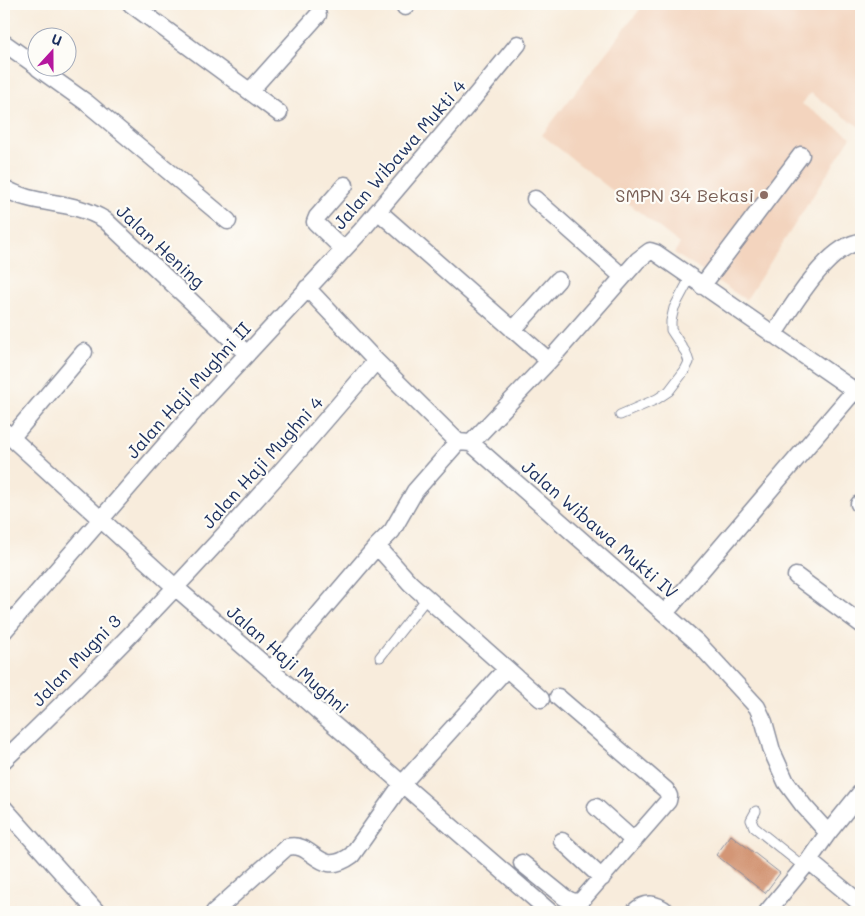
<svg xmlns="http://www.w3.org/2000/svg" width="865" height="916" font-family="Mali,sans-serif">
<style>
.built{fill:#f3d4be}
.building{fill:#d39676}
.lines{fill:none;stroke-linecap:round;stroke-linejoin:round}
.service-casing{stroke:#8a8e9d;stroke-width:11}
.minor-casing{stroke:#8a8e9d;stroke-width:19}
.service{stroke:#fff;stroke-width:9}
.minor{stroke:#fff;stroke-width:16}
.education-dot{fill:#8d6e63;stroke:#fdfcf7;stroke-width:2}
.labels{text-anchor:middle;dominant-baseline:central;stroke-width:4.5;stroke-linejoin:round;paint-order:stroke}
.street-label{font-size:18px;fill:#1b2f5e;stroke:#fdfcf7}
.education-label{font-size:18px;fill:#785e54;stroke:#fdfcf7;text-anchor:end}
</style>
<rect width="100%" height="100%" fill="#fdfcf7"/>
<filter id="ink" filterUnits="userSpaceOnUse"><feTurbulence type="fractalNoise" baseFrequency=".02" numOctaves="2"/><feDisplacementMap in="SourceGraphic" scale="10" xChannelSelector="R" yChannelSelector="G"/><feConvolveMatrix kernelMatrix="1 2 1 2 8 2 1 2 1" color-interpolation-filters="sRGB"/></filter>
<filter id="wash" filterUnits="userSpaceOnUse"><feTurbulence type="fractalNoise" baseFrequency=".0096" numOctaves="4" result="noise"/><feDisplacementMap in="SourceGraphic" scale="20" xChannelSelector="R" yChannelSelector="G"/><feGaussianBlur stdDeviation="1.12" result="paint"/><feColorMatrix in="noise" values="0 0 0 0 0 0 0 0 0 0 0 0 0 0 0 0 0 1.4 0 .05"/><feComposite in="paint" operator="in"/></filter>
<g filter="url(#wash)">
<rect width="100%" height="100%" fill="#f8ecdc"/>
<path class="built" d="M644 4H861V128L810 93 802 104 851 137 746 300 674 253 680 244 542 135Z"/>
<g id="blocks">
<path class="building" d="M731 835 780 873 765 893 716 855Z"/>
</g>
</g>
<g filter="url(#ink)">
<use href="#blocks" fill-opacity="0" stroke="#8a8e9d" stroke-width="1"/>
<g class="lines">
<g class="service-casing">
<path id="service" d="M620 415 657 399 669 391 685 370 689 362 686 353 671 330V321L674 308 690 278
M380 657 427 598
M756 811 751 820 754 827 804 867"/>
</g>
<g class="minor-casing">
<path id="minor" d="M131 4 279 113
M405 7 408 4
M4 43 38 67
M38 68 87 103 228 221
M250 91 318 15
M4 188C36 207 72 199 105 220L247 354
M535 199 623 277
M378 211 549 361
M343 249 315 222 317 217 345 185
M702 286 801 155
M307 288 376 361 458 442 471 443 697 642 757 707 764 722 772 751 786 782 803 805 828 833
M513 330 558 280
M773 335C792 308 827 245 861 242
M4 431 175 587 550 912
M11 438 84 352
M458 442 415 491 392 531 377 546 410 583 541 699
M471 443 549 361 638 260 650 251 656 253 861 395
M859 504 861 505
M796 576 861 624
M665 613 855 390
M4 631 199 406 361 231 467 106 518 44
M271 670 377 546
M4 760C136 635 259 500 376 361
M596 807 634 841
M4 808 97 912
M562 841 602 878
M809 861 861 904
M522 863 564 897 573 902 581 901 662 808 668 801 669 796 666 790 558 697
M214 912 287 847C314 840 318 880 352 855L402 784 506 669
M634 912C645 901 656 903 667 912
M767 912 804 867 828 833 861 792"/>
</g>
<use href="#service" class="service"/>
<use href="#minor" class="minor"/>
</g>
</g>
<circle class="education-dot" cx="764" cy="195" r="5"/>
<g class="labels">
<g class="street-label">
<text transform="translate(399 154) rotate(-49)">Jalan Wibawa Mukti 4</text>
<text transform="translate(161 246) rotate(43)">Jalan Hening</text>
<text transform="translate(188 390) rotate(-48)">Jalan Haji Mughni II</text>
<text transform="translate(262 462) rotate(-48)">Jalan Haji Mughni 4</text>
<text transform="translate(600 529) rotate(41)">Jalan Wibawa Mukti IV</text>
<text transform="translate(288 659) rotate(41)">Jalan Haji Mughni</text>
<text transform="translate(76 660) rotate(-46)">Jalan Mugni 3</text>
</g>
<g class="education-label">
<text x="754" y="195">SMPN 34 Bekasi</text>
</g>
</g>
<rect width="865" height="916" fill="none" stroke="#fdfcf7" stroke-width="20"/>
<g transform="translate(52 52) rotate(21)"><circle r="24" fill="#fdfcf7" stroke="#a3aaba"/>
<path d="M0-4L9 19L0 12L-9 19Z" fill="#b5179e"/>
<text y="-8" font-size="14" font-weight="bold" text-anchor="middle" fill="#1b2f5e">U</text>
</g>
</svg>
